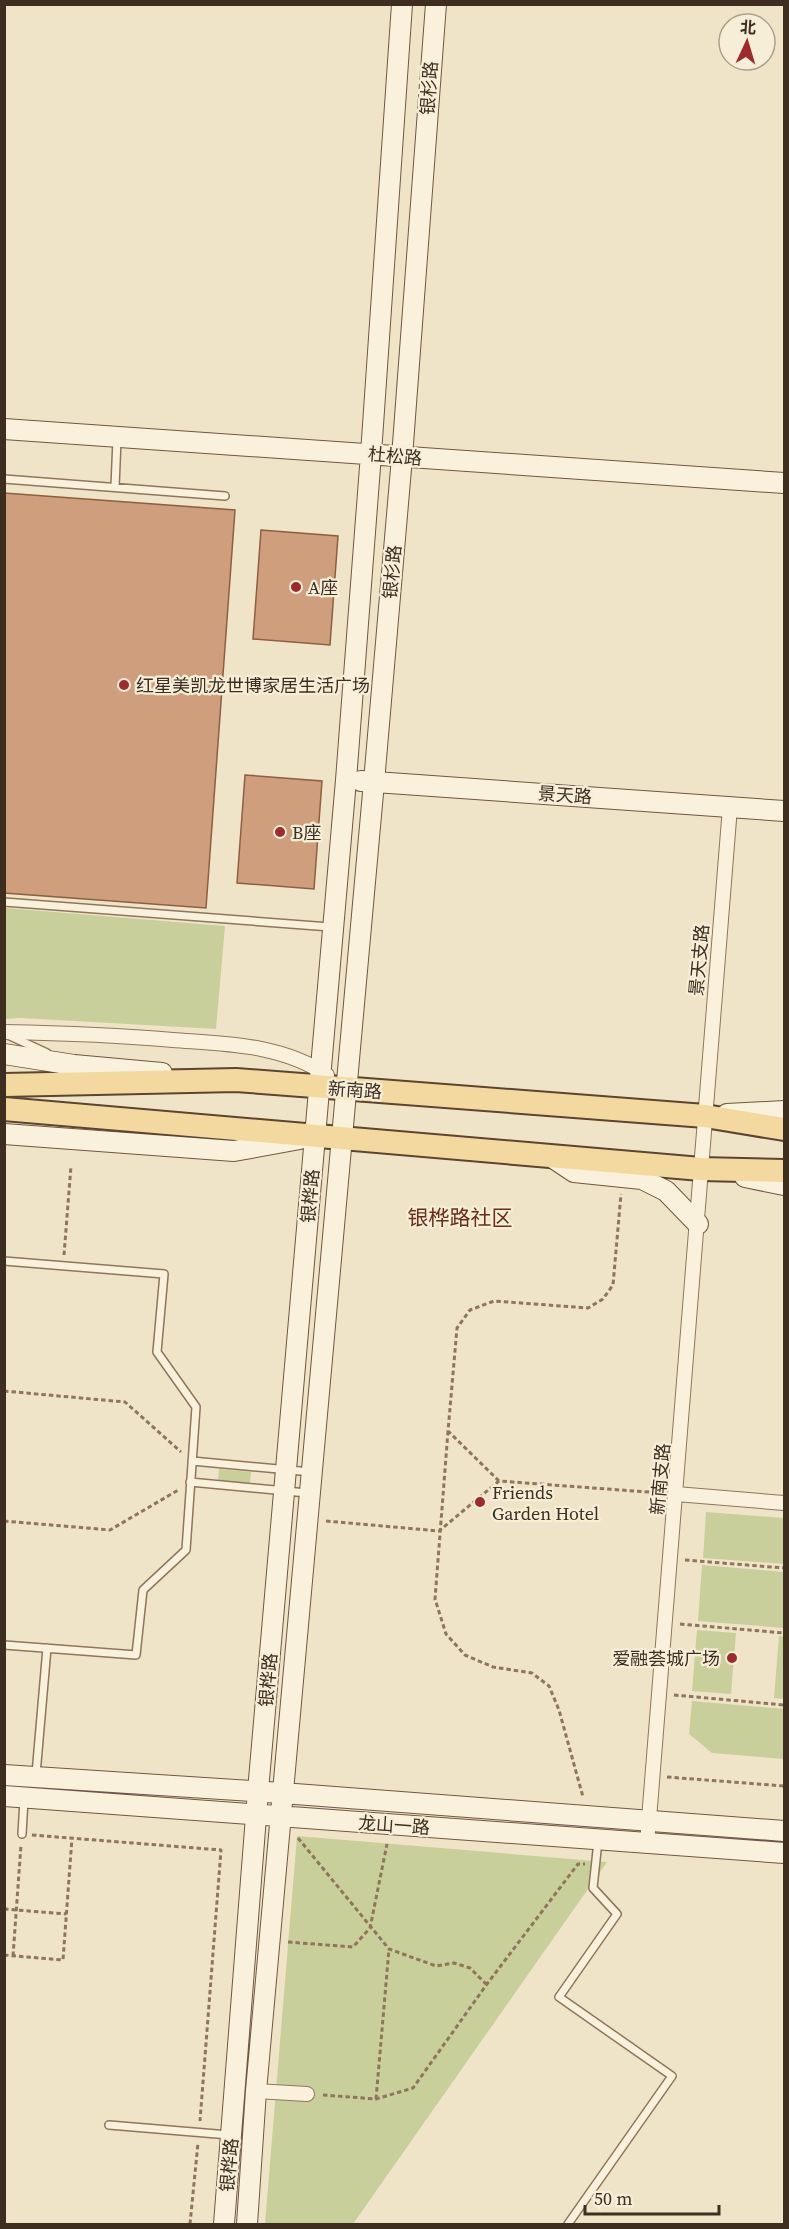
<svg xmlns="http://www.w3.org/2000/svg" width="789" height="2229" font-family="'Source Serif 4','Noto Sans SC',serif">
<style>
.green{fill:#c9cf9b}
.building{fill:#cf9f7d;stroke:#8d5f41;stroke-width:1.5}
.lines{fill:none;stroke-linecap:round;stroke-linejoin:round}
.lane-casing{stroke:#8d765c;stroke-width:10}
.street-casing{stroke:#8d765c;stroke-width:16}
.secondary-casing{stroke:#6f573f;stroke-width:22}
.primary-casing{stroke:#5b4430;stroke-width:26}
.path{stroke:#8d765c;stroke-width:3;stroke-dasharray:4.5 3;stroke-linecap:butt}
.lane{stroke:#faf1dc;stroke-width:7}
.street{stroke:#faf1dc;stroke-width:14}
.secondary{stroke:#faf1dc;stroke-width:20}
.primary{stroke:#f3d9a0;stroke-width:22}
.poi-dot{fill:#9e2a2b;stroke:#f7eed8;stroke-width:2}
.labels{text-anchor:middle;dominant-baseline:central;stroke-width:4.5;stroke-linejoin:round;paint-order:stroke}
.street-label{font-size:18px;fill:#3d2e20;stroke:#f7eed8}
.poi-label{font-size:18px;fill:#3d2e20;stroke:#f7eed8;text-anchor:start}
.quarter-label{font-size:21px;fill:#6b2e1e;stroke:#f7eed8}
</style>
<rect width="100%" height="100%" fill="#f0e4c8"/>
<path class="green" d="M5 908 225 926 216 1029 21 1018 5 1019Z
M219 1469 251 1472 250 1483 218 1481Z
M706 1512 784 1518V1564L703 1558Z
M702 1565 784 1572V1628L698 1621Z
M697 1630 736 1633 731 1694 692 1691Z
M779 1636 784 1637V1699L774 1698Z
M692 1701 784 1709V1759L712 1753 689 1734Z
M297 1836 607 1862 353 2224H265Z"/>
<path class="building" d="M4 493 235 510 206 908 4 893Z
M261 530 338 536 330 645 253 639Z
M245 775 322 781 314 889 237 883Z"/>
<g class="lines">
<g class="lane-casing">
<path id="lane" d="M4 479 225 496
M115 487 117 439
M4 902 330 927
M8 1035 47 1053
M4 1261 164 1274 157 1352 196 1407 186 1550 143 1590 136 1655 4 1645
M192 1461 311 1472
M190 1482 307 1493
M36 1774 47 1648
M22 1834 24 1800
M109 2125 229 2135
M568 2224 672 2076 559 1997 617 1914 593 1888 598 1841"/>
</g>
<g class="street-casing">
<path id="street" d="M4 1032C61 1033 117 1035 173 1040 226 1044 281 1044 327 1075
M676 1494 784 1503
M647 1844 730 807
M256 2091 307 2094"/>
</g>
<g class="secondary-casing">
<path id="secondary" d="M4 429 784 483
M361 781 784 811
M4 1054 74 1065 162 1073
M727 1114 784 1111
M4 1134 234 1151 300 1139
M550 1156 574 1172 642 1179 666 1191 698 1224
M745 1177 784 1185
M4 1775 282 1793 784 1831
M4 1796 784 1853
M224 2224 258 1791 346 780 371 454 402 4
M247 2224 256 2091 374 782 402 457 436 4"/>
</g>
<g class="primary-casing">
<path id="primary" d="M4 1085 236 1080 705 1116 784 1129
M4 1109 701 1169 784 1171"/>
</g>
<path class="path" d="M64 1255 71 1166
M4 1391 125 1402 181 1452
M448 1431 435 1599 446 1634 465 1655 493 1667 532 1673 549 1686 559 1710 583 1797
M499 1481 448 1431 457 1328 470 1310 494 1301 588 1308 603 1299 613 1285 621 1194
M4 1521 110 1530 180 1489
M326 1521 439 1531 499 1481 661 1493
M685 1560 784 1568
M680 1624 784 1633
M674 1695 784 1705
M667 1777 784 1786
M32 1835 221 1850 200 2121
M298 1838 389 1949 436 1966 454 1963 470 1968 486 1984
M4 1909 66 1914
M288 1942 353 1947 370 1928 387 1844
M4 1955 63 1960 72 1838
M13 1956 21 1845
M323 2095 376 2099 413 2088 487 1984 578 1864H585
M376 2099 389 1949
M190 2224 198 2143"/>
<use href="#lane" class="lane"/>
<use href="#street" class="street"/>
<use href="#secondary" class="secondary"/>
<use href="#primary" class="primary"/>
</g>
<g class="poi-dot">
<circle cx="296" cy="587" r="6"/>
<circle cx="124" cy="685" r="6"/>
<circle cx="280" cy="832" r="6"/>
<circle cx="480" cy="1502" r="6"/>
<circle cx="732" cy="1658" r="6"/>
</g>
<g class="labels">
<g class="street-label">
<text transform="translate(429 88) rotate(-86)">银杉路</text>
<text transform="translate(395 456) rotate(5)">杜松路</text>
<text transform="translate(392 572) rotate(-85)">银杉路</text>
<text transform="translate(565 795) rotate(4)">景天路</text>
<text transform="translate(699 960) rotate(-85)">景天支路</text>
<text transform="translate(355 1090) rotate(4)">新南路</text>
<text transform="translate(310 1196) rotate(-85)">银桦路</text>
<text transform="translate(660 1479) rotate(-85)">新南支路</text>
<text transform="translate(268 1680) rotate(-85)">银桦路</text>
<text transform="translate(394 1825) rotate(4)">龙山一路</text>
<text transform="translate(229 2165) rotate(-85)">银桦路</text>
</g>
<g class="poi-label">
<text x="308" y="587">A座</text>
<text x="136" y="685">红星美凯龙世博家居生活广场</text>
<text x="292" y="832">B座</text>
<text x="492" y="1492">Friends<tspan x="492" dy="21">Garden Hotel</tspan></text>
<text x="720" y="1658" text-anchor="end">爱融荟城广场</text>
</g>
<g class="quarter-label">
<text x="460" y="1217">银桦路社区</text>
</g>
</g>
<rect width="789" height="2229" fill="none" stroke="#3d2e20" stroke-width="12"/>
<g transform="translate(747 42) rotate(4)"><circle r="28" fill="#f7eed8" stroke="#ada18e" stroke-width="1.5"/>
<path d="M0-4.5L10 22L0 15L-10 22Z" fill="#9e2a2b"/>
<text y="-9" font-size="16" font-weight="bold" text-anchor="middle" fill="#3d2e20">北</text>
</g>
<path d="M585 2205v9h134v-9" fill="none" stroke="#3d2e20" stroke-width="3"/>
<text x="594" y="2205" font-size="18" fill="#3d2e20" stroke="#f7eed8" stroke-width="4.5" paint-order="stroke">50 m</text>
</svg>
